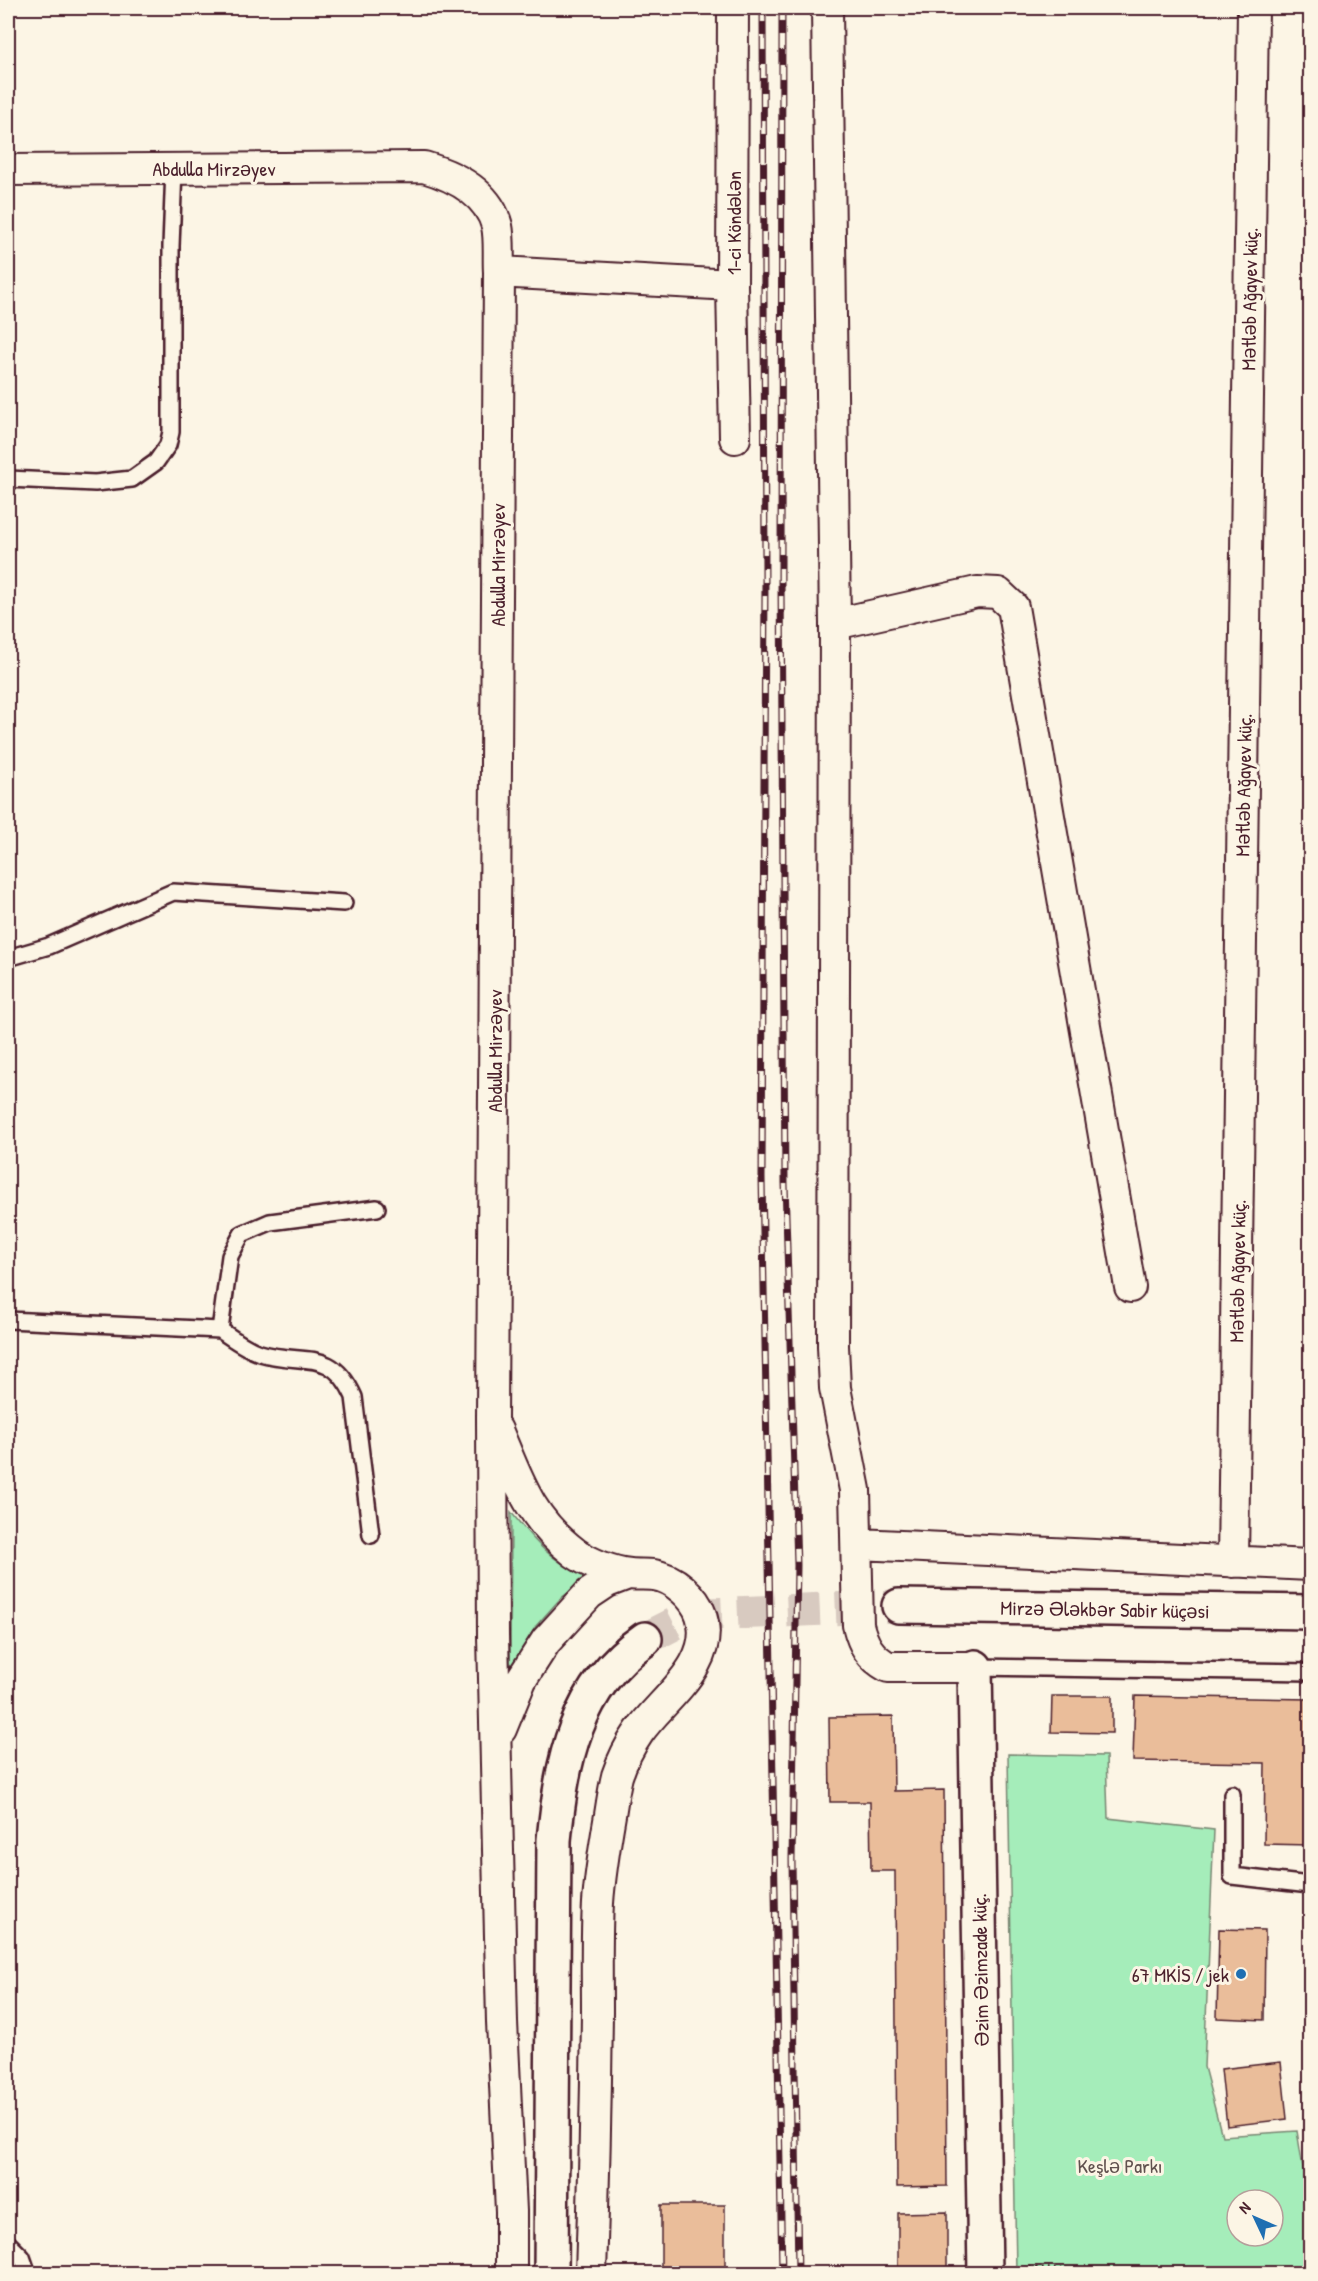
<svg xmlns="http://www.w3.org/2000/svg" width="1318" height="2281" font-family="'Patrick Hand',sans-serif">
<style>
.green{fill:#a5edba;stroke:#788672;stroke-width:1.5;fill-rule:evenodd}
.building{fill:#eabd9a;stroke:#4a1f2b;stroke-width:1.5}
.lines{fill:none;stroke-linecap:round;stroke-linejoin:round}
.tertiary-tunnel{stroke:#d8cac0;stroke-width:33;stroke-dasharray:33 16;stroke-linecap:butt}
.service-casing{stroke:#4a1f2b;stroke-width:20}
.minor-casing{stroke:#4a1f2b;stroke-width:34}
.tertiary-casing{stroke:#4a1f2b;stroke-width:38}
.path{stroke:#4a1f2b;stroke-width:4;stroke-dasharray:1.5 4.5;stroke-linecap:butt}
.service{stroke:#fcf5e5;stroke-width:15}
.minor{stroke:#fcf5e5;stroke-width:30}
.tertiary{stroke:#fcf5e5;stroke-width:33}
.rail-casing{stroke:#4a1f2b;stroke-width:7}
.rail{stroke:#fcf5e5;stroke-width:4.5;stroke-dasharray:14;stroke-linecap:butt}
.poi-dot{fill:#1f6fb2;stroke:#fcf5e5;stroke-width:2}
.labels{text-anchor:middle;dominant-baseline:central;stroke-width:6;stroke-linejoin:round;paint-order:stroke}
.street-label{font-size:20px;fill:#4a1f2b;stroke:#fcf5e5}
.poi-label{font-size:20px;fill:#4a1f2b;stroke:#fcf5e5;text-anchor:end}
.park-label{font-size:20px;fill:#61524f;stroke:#fcf5e5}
</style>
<rect width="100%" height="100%" fill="#fcf5e5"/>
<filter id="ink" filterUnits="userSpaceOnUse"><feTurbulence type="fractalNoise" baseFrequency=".0167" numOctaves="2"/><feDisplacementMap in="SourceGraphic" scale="12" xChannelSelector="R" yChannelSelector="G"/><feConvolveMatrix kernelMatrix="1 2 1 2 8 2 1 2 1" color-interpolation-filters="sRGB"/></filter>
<g filter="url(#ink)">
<path class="green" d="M511 1512C537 1545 549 1558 587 1578L560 1599 536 1626 510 1670Z
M1008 1754 1106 1756 1108 1818 1214 1830 1204 2067 1222 2136 1297 2131 1310 2211V2273H1016ZM1237 2200H1273V2236H1237Z"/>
<path class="building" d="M1052 1696H1112V1733L1051 1732Z
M1135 1696 1310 1699V1845L1264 1844 1265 1763 1133 1761Z
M893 1716 894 1791 944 1790 947 2186 897 2187 895 1871H871L870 1802H830L829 1717Z
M1219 1929 1265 1930 1264 2020 1217 2018Z
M1281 2062 1287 2119 1227 2126 1221 2069Z
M661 2205H725V2274H661Z
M947 2212V2274H898V2213Z"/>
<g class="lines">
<path class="tertiary-tunnel" d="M645 1639 678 1622 709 1614 899 1606"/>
<g class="service-casing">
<path id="service" d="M8 479 95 483 132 479 156 462 168 445 171 432V246L174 169
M8 958 49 946 173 892 344 903
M8 1320 220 1330
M371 1535 354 1397C331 1346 304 1366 260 1353 246 1349 232 1338 220 1330L230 1256 242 1234 270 1222 377 1208
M975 1667 1310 1672
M1232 1794V1876L1310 1885
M8 2243 22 2257 28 2274"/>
</g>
<g class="minor-casing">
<path id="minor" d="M733 8 732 285 735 438
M827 8 835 624 833 1346 835 1388 855 1490 858 1625C863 1645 870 1657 888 1667H975
M8 170 424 167C455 176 488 192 497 226 500 240 498 258 499 272L492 1419 493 1636 502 2022 511 2211V2274
M499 272 732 285
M835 624 977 592 998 593 1013 607 1130 1287
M497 1430C518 1480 529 1518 575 1553 589 1563 612 1572 630 1574 638 1575 646 1574 654 1575 674 1578 695 1597 701 1615 717 1663 662 1699 639 1732 630 1745 622 1761 617 1776 614 1788 612 1802 610 1815 605 1844 600 1874 598 1903 596 1939 597 1976 597 2012 596 2099 594 2186 591 2274
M858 1544 1310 1565
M1233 1562 1253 8
M501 1729 521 1680 546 1641 589 1594 607 1582 628 1574"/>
</g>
<g class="tertiary-casing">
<path id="tertiary" d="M899 1606 1310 1612
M975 1667 985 2274
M551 2274 554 1840C562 1761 575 1687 645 1639"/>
</g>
<path class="path" d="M1018 2268 1274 2273 1310 2264"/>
<use href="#service" class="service"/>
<use href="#minor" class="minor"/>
<use href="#tertiary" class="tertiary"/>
<g class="rail-casing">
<path id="rail" d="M763 8 765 581 762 1178 782 2274
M782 8 781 580 785 1183 797 1565 792 1860 798 2274"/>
</g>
<use href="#rail" class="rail"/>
</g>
</g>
<circle class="poi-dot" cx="1241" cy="1974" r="6"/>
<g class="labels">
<g class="street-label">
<text x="214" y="168">Abdulla Mirzəyev</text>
<text transform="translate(733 223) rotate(-90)">1-ci Köndələn</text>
<text transform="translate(1249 299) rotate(-89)">Mətləb Ağayev küç.</text>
<text transform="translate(497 565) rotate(-90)">Abdulla Mirzəyev</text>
<text transform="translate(1243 785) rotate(-89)">Mətləb Ağayev küç.</text>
<text transform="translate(494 1051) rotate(-90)">Abdulla Mirzəyev</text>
<text transform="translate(1237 1271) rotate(-89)">Mətləb Ağayev küç.</text>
<text transform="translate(1105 1609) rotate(1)">Mirzə Ələkbər Sabir küçəsi</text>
<text transform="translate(980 1970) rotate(-91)">Əzim Əzimzade küç.</text>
</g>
<g class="poi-label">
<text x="1229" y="1974">67 MKİS / jek</text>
</g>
<g class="park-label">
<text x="1120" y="2165">Keşlə Parkı</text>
</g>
</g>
<rect width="1318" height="2281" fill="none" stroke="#fcf5e5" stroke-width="30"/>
<rect x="15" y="15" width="1288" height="2251" fill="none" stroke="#4a1f2b" stroke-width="2" filter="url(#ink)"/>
<g transform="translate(1255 2218) rotate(314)"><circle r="28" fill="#fcf5e5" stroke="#b59f9b" stroke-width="1.5"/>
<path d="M0-4.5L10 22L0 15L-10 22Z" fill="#1f6fb2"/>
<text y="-9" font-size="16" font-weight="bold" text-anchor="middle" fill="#4a1f2b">N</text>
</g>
</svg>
